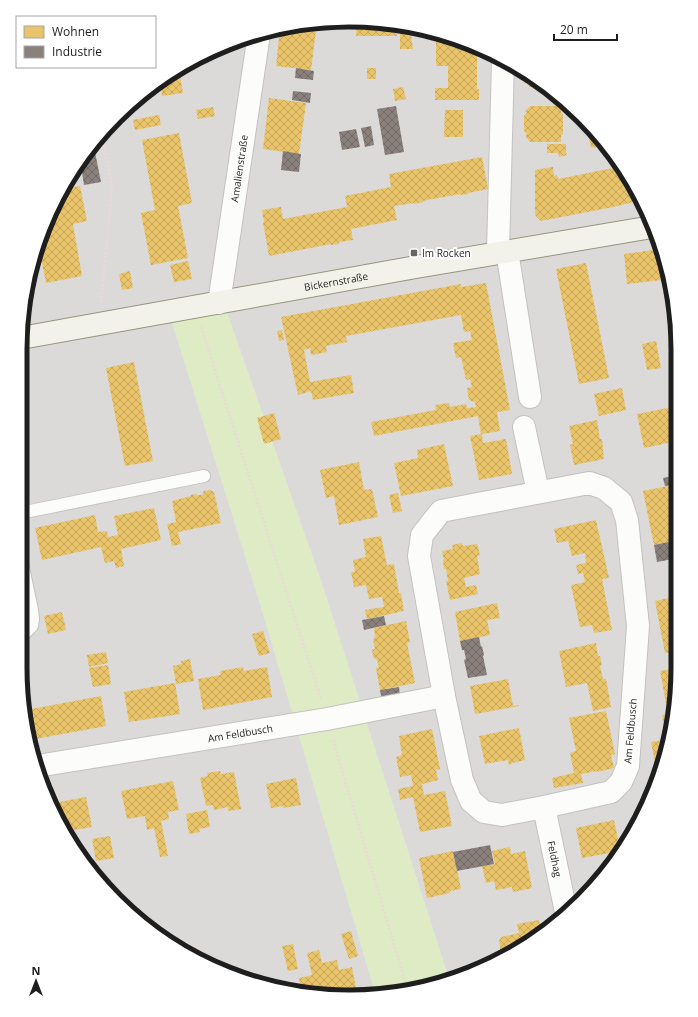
<svg xmlns="http://www.w3.org/2000/svg" width="698" height="1017" font-family="'Open Sans',sans-serif">
<style>
.residential{fill:#dbdad8}
.grass{fill:#deebc4}
.homes{fill:url(#homes-cross-hatch)}
.industry{fill:url(#industry-cross-hatch)}
.lines{fill:none;stroke-linecap:round;stroke-linejoin:round}
.lane-casing{stroke:#c3c2c1;stroke-width:14}
.street-casing{stroke:#c3c2c1;stroke-width:24}
.secondary-casing{stroke:#97957e;stroke-width:24}
.path{stroke:#ebd8d9;stroke-width:2.5;stroke-dasharray:2 2;stroke-linecap:butt}
.lane{stroke:#fcfcfb;stroke-width:12}
.street{stroke:#fcfcfb;stroke-width:22}
.secondary{stroke:#f3f2ea;stroke-width:22}
.poi-dot{fill:#666564;stroke:#fff;stroke-width:1.5}
.labels{text-anchor:middle;dominant-baseline:central;stroke-width:4;stroke-linejoin:round;paint-order:stroke}
.street-label{font-size:10px;fill:#1e1e1e;stroke:#fff}
.poi-label{font-size:10px;fill:#1e1e1e;stroke:#fff;text-anchor:start}
.rim{fill:none;stroke:#1e1e1e;stroke-width:5}
</style>
<defs>
<pattern id="homes-cross-hatch" width="8" height="8" patternUnits="userSpaceOnUse"><rect width="8" height="8" fill="#e9c46a"/><path d="M0 0l8 8M0 8l8-8" fill="none" stroke="#c7a85b"/></pattern>
<pattern id="industry-cross-hatch" width="8" height="8" patternUnits="userSpaceOnUse"><rect width="8" height="8" fill="#8a817c"/><path d="M0 0l8 8M0 8l8-8" fill="none" stroke="#706965"/></pattern>
</defs>
<rect width="100%" height="100%" fill="#eceae7"/>
<path class="residential" d="M349 20 413 26 475 45 532 76 582 117 644 203 672 285 678 349V668L672 732 653 794 622 851 581 901 495 963 449 979 321 581 226 310 172 322 259 600 375 992 306 994 223 972 132 916 75 851 31 753 20 668V349L26 285 54 203 117 116 166 75 223 45 285 26Z"/>
<path class="grass" d="M226 310 321 581 449 979 413 991 375 992 259 600 172 322Z"/>
<path class="homes" d="M356 21 397 25V36H356Z
M317 23 311 70 276 66 280 28 285 26Z
M400 25 410 26 413 49H400Z
M448 37 477 46V89H479V100H435V88H448V66H436V40H448Z
M367 68H376V79H367Z
M179 69 183 93 162 96 161 85 153 86 166 75Z
M526 73 532 76 545 87H529L530 85 527 83H524L525 78 528 75 526 74Z
M403 87 406 99 395 101 393 89Z
M148 90 149 98 135 101Z
M269 98 306 103 299 154 263 149Z
M531 106H561V113L563 115V133L561 135V142H530L525 136 527 134 524 131V116L527 113 525 111Z
M213 107 215 116 198 119 196 110Z
M445 110H463V137H444Z
M159 115 161 125 135 130 133 120Z
M592 131 602 144V146L591 148 588 132Z
M179 133 192 203 178 206 188 258 151 265 141 213 155 210 142 140Z
M547 144H566V153L567 155 559 157 558 153H547Z
M482 157 488 189 468 193 469 194 460 195V194L422 201 423 202 414 204V203L394 206 397 220 351 229 353 240 339 242V244L331 245V244L269 256 263 222H264L262 210 281 207 283 219 347 207 345 196 391 187 389 174Z
M553 167 554 176 557 175 558 179 618 167 642 200 613 207 541 221 535 215V170Z
M80 186 87 221 73 224 82 276 46 283 39 247 45 229 50 228 48 220 54 203 65 188Z
M660 249 670 279 627 284 624 254Z
M188 261 192 279 174 282 170 265Z
M586 263 609 378 579 384 556 269Z
M130 271 133 288 122 290 119 274Z
M486 283 510 410 497 412 500 431 482 434 483 443 506 439 512 474 479 480 470 436 481 434 478 416 374 436 371 422 436 410 435 405 449 403 450 407 466 404 467 408 476 407 475 402 469 400 467 388 472 387 470 379 466 380 461 357 456 358 453 343 472 340 470 331 464 332 461 315 346 336 347 342 326 346 327 352 311 355 310 348 304 350 310 382 351 375 354 393 313 400 311 391 298 395 281 317 461 284V287Z
M282 330 284 340 279 341 277 331Z
M656 341 661 368 647 370 642 344Z
M134 362 153 461 125 466 106 368Z
M622 388 626 410 599 416 594 394Z
M678 406V441L644 448 637 414Z
M274 413 281 439 264 444 257 418Z
M597 420 600 439H602L604 459 574 465 570 445 573 444 569 426Z
M444 444 453 486 401 496 394 463 418 458 417 450Z
M359 462 364 490 372 489 378 517 339 525 334 496 326 498 320 470Z
M678 484V540L654 545 643 491Z
M210 490 214 492 221 523 178 532 181 544 172 546 167 524 176 522 172 501 191 496V495L196 494 198 495H202L204 491Z
M398 493 402 511 393 513 389 495Z
M154 508 161 540 121 549 124 566 116 568 114 561 105 563 101 547 42 560 35 528 95 515 98 532 107 531 108 537 118 535 114 516Z
M596 520 609 578 602 579 612 630 594 633 592 625 580 627 571 585 585 582 583 573 578 574 576 565 586 563 585 553 572 556 568 541 557 543 554 529Z
M381 536 387 565 394 564 399 593H401L404 611 367 619 365 610 384 607 382 597 369 599 366 585 354 587 351 572H355L353 560 366 557 363 539Z
M462 543 463 546 477 544 480 555 477 556 480 574 464 578 466 587 476 585 478 594 450 600 446 581H448L446 569H444L443 560H444L442 551 453 549 452 545Z
M678 596V665H677L675 652 665 653 655 601Z
M497 603 500 618 487 620 490 635 460 641 455 612Z
M62 612 66 630 48 634 44 616Z
M406 621 410 642 407 643 415 683 380 690 376 668H379L377 660 373 657 372 649H375L373 640 375 637 374 628Z
M263 631 270 653 259 656 252 634Z
M596 643 598 656H600L602 665 600 666 603 679H606L611 707 593 711 587 683 566 687 559 651Z
M106 652 108 663 89 667 87 655Z
M190 659 194 681 176 684 173 666 181 664V661Z
M108 665 111 684 93 687 89 668Z
M243 667 244 671 267 667 272 697 203 710 198 679 221 675 220 671Z
M678 668 673 722 664 724 662 715 668 714 660 671Z
M508 679 513 706 518 705 519 706 475 714 470 686Z
M175 683 180 714 129 722 124 692Z
M101 696 106 726 30 740 26 710Z
M606 711 615 754 611 755 614 768 597 772V771L581 774 583 783 554 788 552 778 574 773 570 753 576 751 569 718Z
M519 728 525 760 512 763V764L509 765 508 760 485 764 479 736Z
M432 729 440 769 436 770 438 780 422 784 424 795 445 791 452 826 420 832 413 797 400 800 398 789 413 786 411 775 400 777 396 757 402 755 399 736Z
M670 739 661 766 658 778 651 742Z
M220 771 221 774 234 772 241 809 228 811V807L214 810 213 805 206 806 200 778 208 776 207 773Z
M296 778 301 805 283 808V806L271 808 266 784Z
M173 781 179 810 168 812 169 819 161 821 168 856 160 857 154 828 147 830 145 816 127 819 121 791Z
M86 797 92 827 74 830 77 852 54 803Z
M207 810 210 827 199 829 200 832 189 834 186 814Z
M614 820 618 839 627 837 625 828 636 826 621 853V851L582 858 576 828Z
M110 836 114 858 96 861 92 839Z
M510 847 511 854 525 851 532 888 513 892 512 887 496 890 494 881 486 883 482 866 495 864 492 851Z
M453 851 461 889 450 891V893L427 898 419 858Z
M539 920 541 930 502 958 499 941 501 937 519 933 517 924Z
M351 931 358 956 349 959 341 934Z
M293 944 298 969 288 971 282 946Z
M319 950 322 963 337 960 339 970 352 967 357 993 306 994 302 993 299 978 312 975 307 953Z"/>
<path class="industry" d="M296 68 314 71 313 80 295 78Z
M293 91 311 93 310 103 292 100Z
M396 106 404 152 385 155 377 109Z
M371 126 374 145 365 147 361 128Z
M356 129 360 147 342 150 339 132Z
M94 147 101 182 84 185 81 166Z
M283 151 301 154 299 172 281 170Z
M678 475V484L665 486 663 478Z
M678 540V558L657 562 654 545Z
M384 616 386 625 364 630 362 620Z
M479 637 481 647 482 646 484 655 483 656 487 675 468 678 464 660 466 659 464 650H462L460 641Z
M399 687 400 696 382 700 380 690Z
M490 845 494 864 457 871 453 852Z"/>
<g class="lines">
<g class="lane-casing">
<path id="lane" d="M20 515 25 512 204 476
M20 633 26 632 32 626 33 619 32 610 20 553"/>
</g>
<g class="street-casing">
<g id="street">
<path d="M507 251 530 397"/>
<path d="M498 252 503 60"/>
<path id="s1" d="M219 303 259 34"/>
<path d="M524 427 538 492"/>
<path d="M589 483 604 488 621 502 627 520 638 626 628 766 621 782 611 792 544 807 502 815 484 812 471 801 462 780 444 696 419 556 422 535 441 511Z"/>
<path id="s2" d="M37 766 327 719 444 696"/>
<path id="s3" d="M544 807 566 912"/>
</g>
</g>
<g class="secondary-casing">
<g id="secondary">
<path id="s4" d="M21 338 416 267 652 227"/>
</g>
</g>
<path class="path" d="M101 302 112 186 102 136
M201 327 321 699
M333 740 408 991"/>
<use href="#lane" class="lane"/>
<use href="#street" class="street"/>
<use href="#secondary" class="secondary"/>
</g>
<rect class="poi-dot" x="410" y="249" width="8" height="8" rx="2"/>
<g class="labels">
<g class="street-label">
<text stroke="none"><textPath href="#s1" startOffset="136">Amalienstraße</textPath></text>
<text stroke="none"><textPath href="#s4" startOffset="320">Bickernstraße</textPath></text>
<text transform="translate(630 731) rotate(-85)">Am Feldbusch</text>
<text stroke="none"><textPath href="#s2" startOffset="206">Am Feldbusch</textPath></text>
<text stroke="none"><textPath href="#s3" startOffset="53">Feldhag</textPath></text>
</g>
<g class="poi-label">
<text x="422" y="253">Im Rocken</text>
</g>
</g>
<path d="M0 0H698V1017H0ZM349 27H349A322 322 0 0 1 671 349V668A322 322 0 0 1 349 990H349A322 322 0 0 1 27 668V349A322 322 0 0 1 349 27Z" fill="#fff" fill-rule="evenodd"/>
<path class="rim" d="M349 27H349A322 322 0 0 1 671 349V668A322 322 0 0 1 349 990H349A322 322 0 0 1 27 668V349A322 322 0 0 1 349 27Z"/>
<rect x="16" y="16" width="140" height="52" fill="#ffffff" stroke="#a5a5a5"/>
<rect x="24" y="26" width="20" height="12" fill="#e9c46a" stroke="#a5a5a5"/>
<text x="52" y="36" font-size="12" fill="#1e1e1e">Wohnen</text>
<rect x="24" y="46" width="20" height="12" fill="#8a817c" stroke="#a5a5a5"/>
<text x="52" y="56" font-size="12" fill="#1e1e1e">Industrie</text>
<g transform="translate(36 981)" stroke="#ffffff" stroke-width="3" paint-order="stroke">
<path d="M0-3L7 15L0 10L-7 15Z" fill="#1e1e1e"/>
<text y="-6" font-size="11" font-weight="bold" text-anchor="middle" fill="#1e1e1e">N</text>
</g>
<path d="M554 34v6h63v-6" fill="none" stroke="#1e1e1e" stroke-width="2"/>
<text x="560" y="34" font-size="12" fill="#1e1e1e" stroke="#ffffff" stroke-width="3" paint-order="stroke">20 m</text>
</svg>
